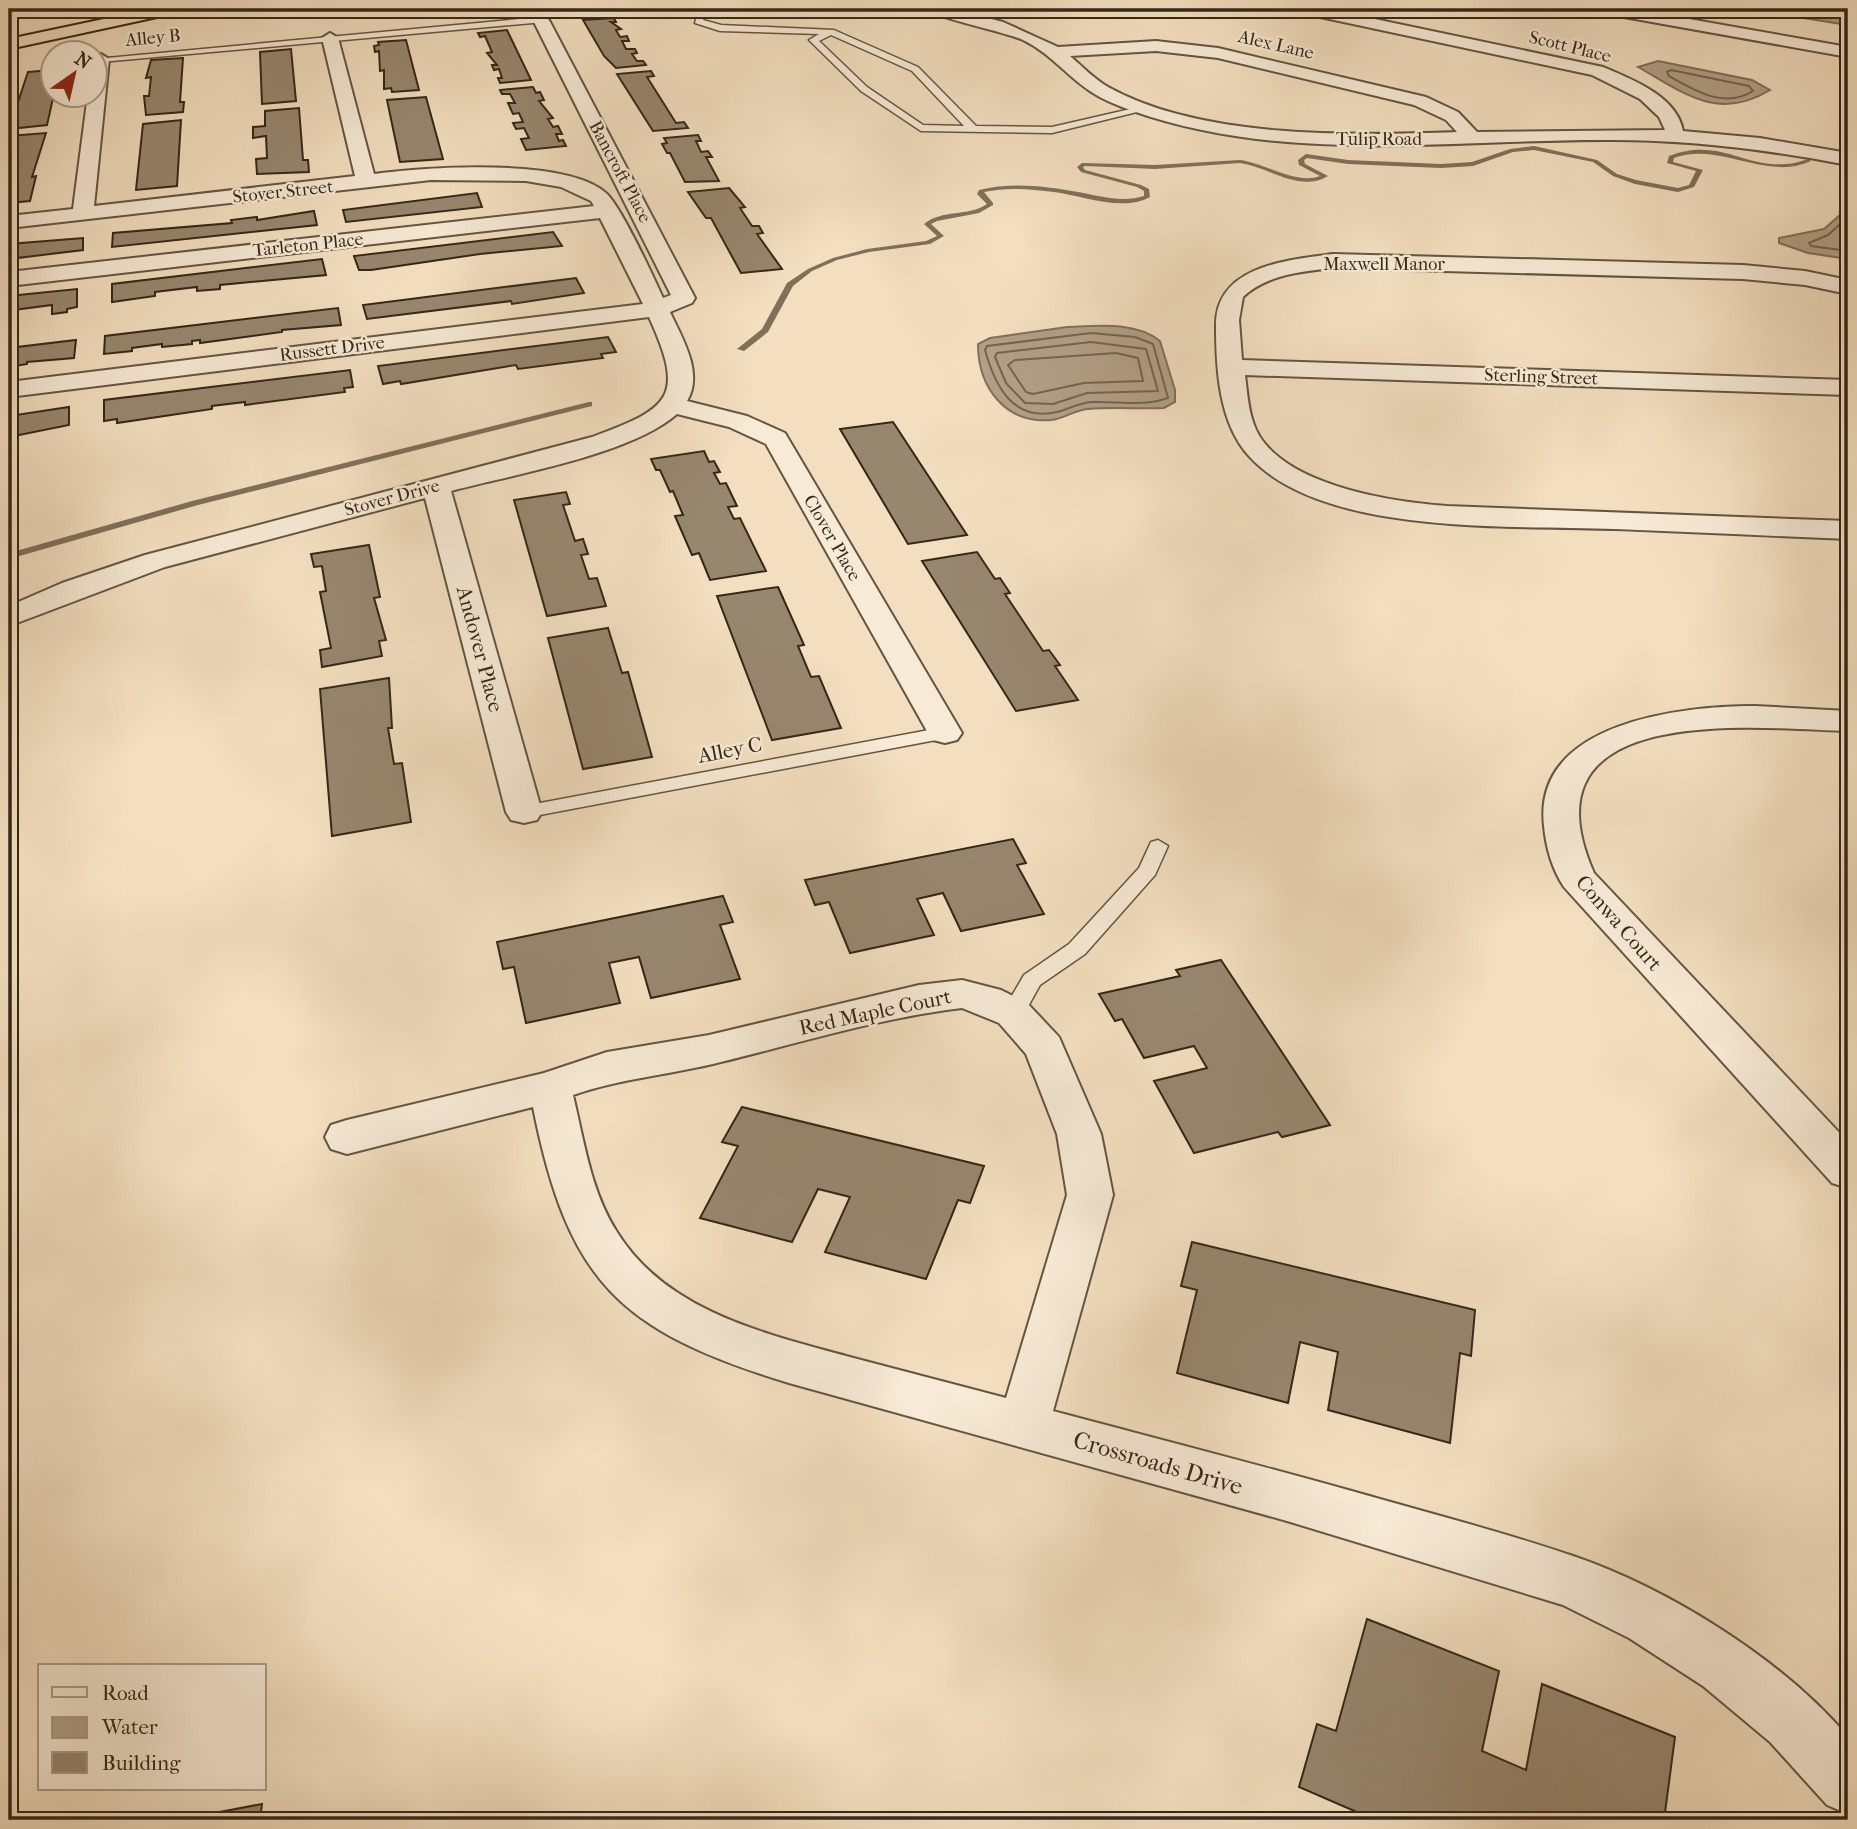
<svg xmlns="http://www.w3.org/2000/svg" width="1857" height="1829" font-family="'IM FELL French Canon',serif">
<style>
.water{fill:#b2a087;stroke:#80705b;stroke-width:2}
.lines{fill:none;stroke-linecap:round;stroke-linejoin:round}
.shore{stroke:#736450;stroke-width:2}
.stream{fill:#80705b;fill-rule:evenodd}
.building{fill:#97876f;stroke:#342718;stroke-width:2}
.service-casing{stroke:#645542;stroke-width:3}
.minor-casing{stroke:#645542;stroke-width:4}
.trunk-casing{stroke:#342718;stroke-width:4}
.service{fill:#f7ead6;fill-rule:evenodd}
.minor{fill:#f7ead6;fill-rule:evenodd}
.trunk{fill:#f3dfc0;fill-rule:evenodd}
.labels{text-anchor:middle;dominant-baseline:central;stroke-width:5;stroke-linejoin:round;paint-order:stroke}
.far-street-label{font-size:18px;fill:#342718;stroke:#f7ead6}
.street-label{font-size:21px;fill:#342718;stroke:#f7ead6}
.near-street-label{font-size:24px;fill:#342718;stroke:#f7ead6}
</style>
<rect width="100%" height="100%" fill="#f3dfc0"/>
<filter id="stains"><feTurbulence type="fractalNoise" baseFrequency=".00286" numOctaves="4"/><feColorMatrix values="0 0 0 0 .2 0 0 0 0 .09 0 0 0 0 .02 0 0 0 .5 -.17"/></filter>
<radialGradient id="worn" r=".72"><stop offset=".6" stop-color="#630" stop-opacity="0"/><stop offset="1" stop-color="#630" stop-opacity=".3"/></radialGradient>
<path class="water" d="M1747 9H1838L1848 11V25Z
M1658 61 1752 80 1770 90C1718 122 1684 93 1638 67Z
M1848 208V259L1808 253 1779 243V238L1824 229Z
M1067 327C1096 326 1136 321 1160 341L1175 390V402L1164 408C1139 409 1113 407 1088 409 1074 410 1064 419 1051 420 1006 424 978 388 978 344L990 338Z"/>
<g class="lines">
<path class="shore" d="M1671 70 1749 86 1753 91C1725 109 1695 91 1669 76L1667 72Z
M1848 217 1828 235 1809 243 1811 246 1848 251
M1091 333 1135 337 1153 344 1168 398C1144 407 1118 401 1093 402 1080 402 1069 409 1057 412 1013 422 995 386 985 350L987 346Z
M1091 342 1146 349 1158 391 1087 393 1053 404 1025 403 1006 383 995 357 997 353Z
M1116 353 1138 358 1143 381 1084 383 1033 394 1026 392 1008 365 1015 360Z"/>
<path class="stream" d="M1534 146 1597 160 1617 174 1636 180 1678 188 1689 185 1696 171 1667 163 1669 156C1719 137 1743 168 1787 164 1794 164 1801 161 1808 159L1811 161C1766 182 1720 141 1674 158L1673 162 1703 170 1694 187 1678 192 1635 184 1613 176 1593 162 1534 150 1513 152 1473 166 1441 168 1348 164 1307 158 1304 160 1305 164 1328 176C1300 193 1269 167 1240 163L1155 169 1085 166 1083 167 1085 170 1141 185 1149 189 1150 197C1123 212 1084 196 1054 192 1031 189 1007 187 984 192L993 203V205L979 213 937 221 931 224 944 236 930 244 869 252 837 260 812 271 793 286 768 332 744 351 737 349 762 329 787 283 808 269 833 258 867 249 926 241 937 236 924 224C942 209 968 217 987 204L977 194 979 190C1012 182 1044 186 1078 192 1100 196 1122 203 1144 196V191L1137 187 1081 172 1077 167 1082 163 1155 165 1240 160C1265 163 1296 185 1320 176L1299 165 1298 160 1306 154 1348 160 1441 164 1472 162 1510 149Z
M589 402H592V406L198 505 9 559V553L192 501Z"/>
</g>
<path class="building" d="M614 18 616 22H611L621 29 616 30 620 37 627 36 629 41H622L626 49H635L637 53 632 54 637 61H643L646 65 616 68 604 56 583 20Z
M507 30 531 80 500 83 498 78H502L499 69 494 70 492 65H497L487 53 492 52 485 36 480 37 478 33Z
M406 40 419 90 392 92 391 88 384 89V70L380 71 379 51 375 52 374 46 379 45 378 42Z
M291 49 296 101 262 104 260 52Z
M183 58 180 102H184L183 112 146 115 144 96H149L151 77 146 78 151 60Z
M52 70 54 94 47 125 9 129 28 72Z
M651 71 654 76 647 77 676 123 684 122 688 128 653 131 617 74Z
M533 87 536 93 540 92 544 100 539 101 553 118 548 119 553 127 558 126 562 134H556L559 141 563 140 566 146 526 150 521 139 529 138 524 128 516 129 513 123 523 122 519 113 513 114 508 103H515L510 94H502L500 90Z
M426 97 443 159 400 162 387 100Z
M299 108 303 160H308L309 172 257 174 256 159 267 158 266 136 253 138V127L265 126V111Z
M181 120 177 186 136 190 143 124Z
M46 133 32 177 36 176 30 201 9 203V136Z
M698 135 701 141H696L701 152 708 151 712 157H706L719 181 685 182 670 153H667L662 144 667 143 664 138Z
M729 188 745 207 740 208 752 226H759L763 233 757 234 782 269 741 273 711 218H706L688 192Z
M477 193 482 207 346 222 343 210Z
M314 211 317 225 112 247 113 233 232 223 231 220 257 217V220Z
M553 232 562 246 480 254 371 270H359L354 256Z
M83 238V250L9 259V244Z
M322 259 326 275 220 285V289L197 291V287L155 292V296L112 302V284Z
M576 278 584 293 512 304 511 301 367 319 363 305Z
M77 289V307L67 309V312L52 314V305L14 310 13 314H9V296Z
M338 308 341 325 282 330V332L200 343V340L192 341V344L162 347V344L132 348V351L104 354 105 336Z
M608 337 616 352 601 354 603 358 518 369 516 365 401 384 400 381 383 384 378 366Z
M76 340 74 358 27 362V364L9 367V348Z
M350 370 353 387 344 388 345 392 245 405V402L212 406V409L117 423V419L104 421V400Z
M69 407V425L9 437V416Z
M893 422 967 535 908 544 840 429Z
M704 451 709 462 714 461 720 472 714 473 720 484 726 483 737 506 728 507 734 519 740 518 766 571 710 580 699 553 692 555 675 516 683 515 673 491 670 492 660 470H656L651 459Z
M566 492 570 504 563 505 575 541 583 539 588 554 581 555 589 579 597 578 606 606 547 616 514 500Z
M369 545 380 597 374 598 386 640 379 641 382 656 322 667 320 650 331 648 320 592 326 591 322 566 314 567 311 554Z
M977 552 995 579 1000 578 1010 593 1005 594 1043 651 1049 650 1060 665 1055 666 1078 700 1016 711 922 561Z
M778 587 804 645 798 646 811 677 819 676 841 728 772 740 717 596Z
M608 628 622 673 628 672 652 757 583 769 548 638Z
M389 678 392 728H388L394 764 402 763 411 822 332 836 320 689Z
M1013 839 1026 863 1017 865 1044 914 961 931 943 893 917 899 934 935 850 953 829 902 815 905 805 880Z
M723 896 733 922 720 925 740 979 651 998 639 957 609 963 620 1003 526 1023 514 967 503 969 497 942Z
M1221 960 1330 1125 1282 1137 1278 1132 1194 1153 1154 1081 1207 1068 1194 1046 1144 1058 1122 1019 1115 1021 1099 994 1180 976 1176 970Z
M742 1107 984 1166 970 1203 958 1200 926 1279 825 1252 850 1197 818 1189 792 1242 700 1218 738 1146 722 1142Z
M1192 1242 1475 1310 1471 1356 1460 1353 1450 1443 1328 1410 1338 1352 1300 1342 1288 1403 1177 1373 1197 1290 1181 1286Z
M1367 1619 1499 1671 1482 1751 1526 1770 1542 1684 1675 1737 1664 1820H1375L1299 1787 1317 1724 1336 1731Z
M262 1804 260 1820H177Z"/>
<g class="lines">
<g class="service-casing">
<path id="service" d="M699 9H707L703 20 721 25 834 30 918 67 976 126 1052 127 1148 105 1153 108 1052 133 921 131 861 91 809 40 819 34 720 31 695 23ZM831 35 912 71 964 126 923 125 867 87 819 41Z
M541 17 544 22 101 62 96 59Z
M945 727 952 729 954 733 952 737 524 818 514 812 524 806Z
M1158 840 1168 846 1155 875 1085 954 1040 985 1021 1019H1005L1002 1013 1024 975 1069 944 1139 868 1151 842Z"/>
</g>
<g class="minor-casing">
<path id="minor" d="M928 9H953L1003 22 1058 47 1156 41 1218 48 1426 97 1458 112 1477 132 1665 130 1659 117 1640 99 1592 75 1306 14 1298 9H1327L1603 67C1631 79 1677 96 1683 131L1760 138 1848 153V165C1770 150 1692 140 1612 140 1453 139 1287 165 1133 111 1119 106 1103 100 1090 91 1066 75 1050 53 1023 40 1003 31 938 19 928 9ZM1156 51 1218 58 1414 105 1446 120 1457 132C1353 136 1201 139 1108 87 1094 79 1083 67 1070 56Z
M1599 9H1632L1848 47V57L1607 14Z
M541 15 549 20 695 298 692 303 670 312C682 338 704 373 687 401L747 416 785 433 962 733 957 740 945 743 933 740 928 733 766 444 729 427 677 414C630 455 514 474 451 491L542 812 537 820 524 823 511 820 506 812 425 498 165 567 9 626V606L62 583 145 555 592 437C670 408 686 398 649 317L9 397V382L643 304 600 218 9 286V272L594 206 591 201 561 187 526 181 431 180 9 228V216L73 209 88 94H94V56L101 54 109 59 94 206 355 176 322 38 330 33 338 38 374 174C425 167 569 157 607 194 622 209 653 276 663 298L671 295 533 20Z
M1333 254 1743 265 1805 271 1848 280V294L1805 285 1743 279 1333 268C1303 271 1266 275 1243 297L1239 320 1242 360 1848 380V395L1245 375C1247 390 1248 408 1253 422 1273 485 1392 502 1447 506L1848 521V539C1771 536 1693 532 1615 529 1514 525 1322 537 1249 456 1219 423 1216 369 1216 326 1215 266 1287 260 1333 254Z
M1755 706 1848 711V731C1751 728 1518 701 1594 873L1848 1142V1188L1832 1183 1564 887C1552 869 1546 847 1544 826 1532 722 1681 706 1755 706Z
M962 980 1001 990 1027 1003 1059 1037 1101 1134 1113 1195 1053 1411C1162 1440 1271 1468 1380 1499 1444 1517 1509 1534 1573 1556 1669 1589 1782 1659 1848 1737V1814L1827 1805 1770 1742 1703 1686 1629 1638 1563 1605 1287 1521 789 1383C619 1331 568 1282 533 1107L347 1154 331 1149 325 1137 331 1125 347 1120 544 1073 607 1052 709 1035 919 985ZM962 1008 999 1023 1026 1054 1057 1134 1067 1195 1006 1398C953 1384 899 1370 846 1356 763 1333 666 1311 617 1232 591 1192 584 1141 573 1095 619 1079 666 1075 713 1064 796 1044 878 1018 962 1008Z"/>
</g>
<g class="trunk-casing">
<path id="trunk" d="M151 9H179L171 14 9 49V39Z"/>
</g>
<use href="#service" class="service"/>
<use href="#minor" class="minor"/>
<use href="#trunk" class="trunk"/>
</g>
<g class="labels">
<g class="far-street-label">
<text transform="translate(153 38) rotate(-5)">Alley B</text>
<text transform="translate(1276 45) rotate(13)">Alex Lane</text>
<text transform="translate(1570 47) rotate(14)">Scott Place</text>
<text x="1379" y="139">Tulip Road</text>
<text transform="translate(620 172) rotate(62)">Bancroft Place</text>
<text transform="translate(283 192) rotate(-6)">Stover Street</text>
<text transform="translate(308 245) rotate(-6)">Tarleton Place</text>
<text x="1384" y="264">Maxwell Manor</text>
<text transform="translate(332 349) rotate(-7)">Russett Drive</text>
<text transform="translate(1541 377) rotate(2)">Sterling Street</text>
<text transform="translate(392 498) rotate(-15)">Stover Drive</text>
<text transform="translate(832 538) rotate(60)">Clover Place</text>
</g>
<g class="street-label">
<text transform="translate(480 649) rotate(75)">Andover Place</text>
<text transform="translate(730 750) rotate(-11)">Alley C</text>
<text transform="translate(1619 923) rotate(49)">Conwa Court</text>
<text transform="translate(875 1012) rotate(-12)">Red Maple Court</text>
</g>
<g class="near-street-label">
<text transform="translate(1158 1463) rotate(16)">Crossroads Drive</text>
</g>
</g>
<rect width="1857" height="1829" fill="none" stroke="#f3dfc0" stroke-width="35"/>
<rect x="10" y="10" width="1836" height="1808" fill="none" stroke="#342718" stroke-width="3.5"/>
<rect x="18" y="18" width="1822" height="1794" fill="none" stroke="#342718" stroke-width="2"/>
<rect x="38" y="1664" width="228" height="126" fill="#f7ead6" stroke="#a99c8a" stroke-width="2"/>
<rect x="52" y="1687" width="35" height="10" fill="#f7ead6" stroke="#a99c8a" stroke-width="2"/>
<text x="102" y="1700" font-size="21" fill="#342718">Road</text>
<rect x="52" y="1717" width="35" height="21" fill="#b2a087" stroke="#a99c8a" stroke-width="2"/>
<text x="102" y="1734" font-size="21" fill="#342718">Water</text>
<rect x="52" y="1752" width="35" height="21" fill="#97876f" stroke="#a99c8a" stroke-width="2"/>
<text x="102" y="1770" font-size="21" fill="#342718">Building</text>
<g transform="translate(74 74) rotate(34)"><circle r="33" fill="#f7ead6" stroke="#a99c8a" stroke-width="2"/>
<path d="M0-5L12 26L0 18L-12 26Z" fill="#8f2418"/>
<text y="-10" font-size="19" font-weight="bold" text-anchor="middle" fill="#342718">N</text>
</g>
<rect width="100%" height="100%" filter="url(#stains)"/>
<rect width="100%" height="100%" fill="url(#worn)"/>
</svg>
